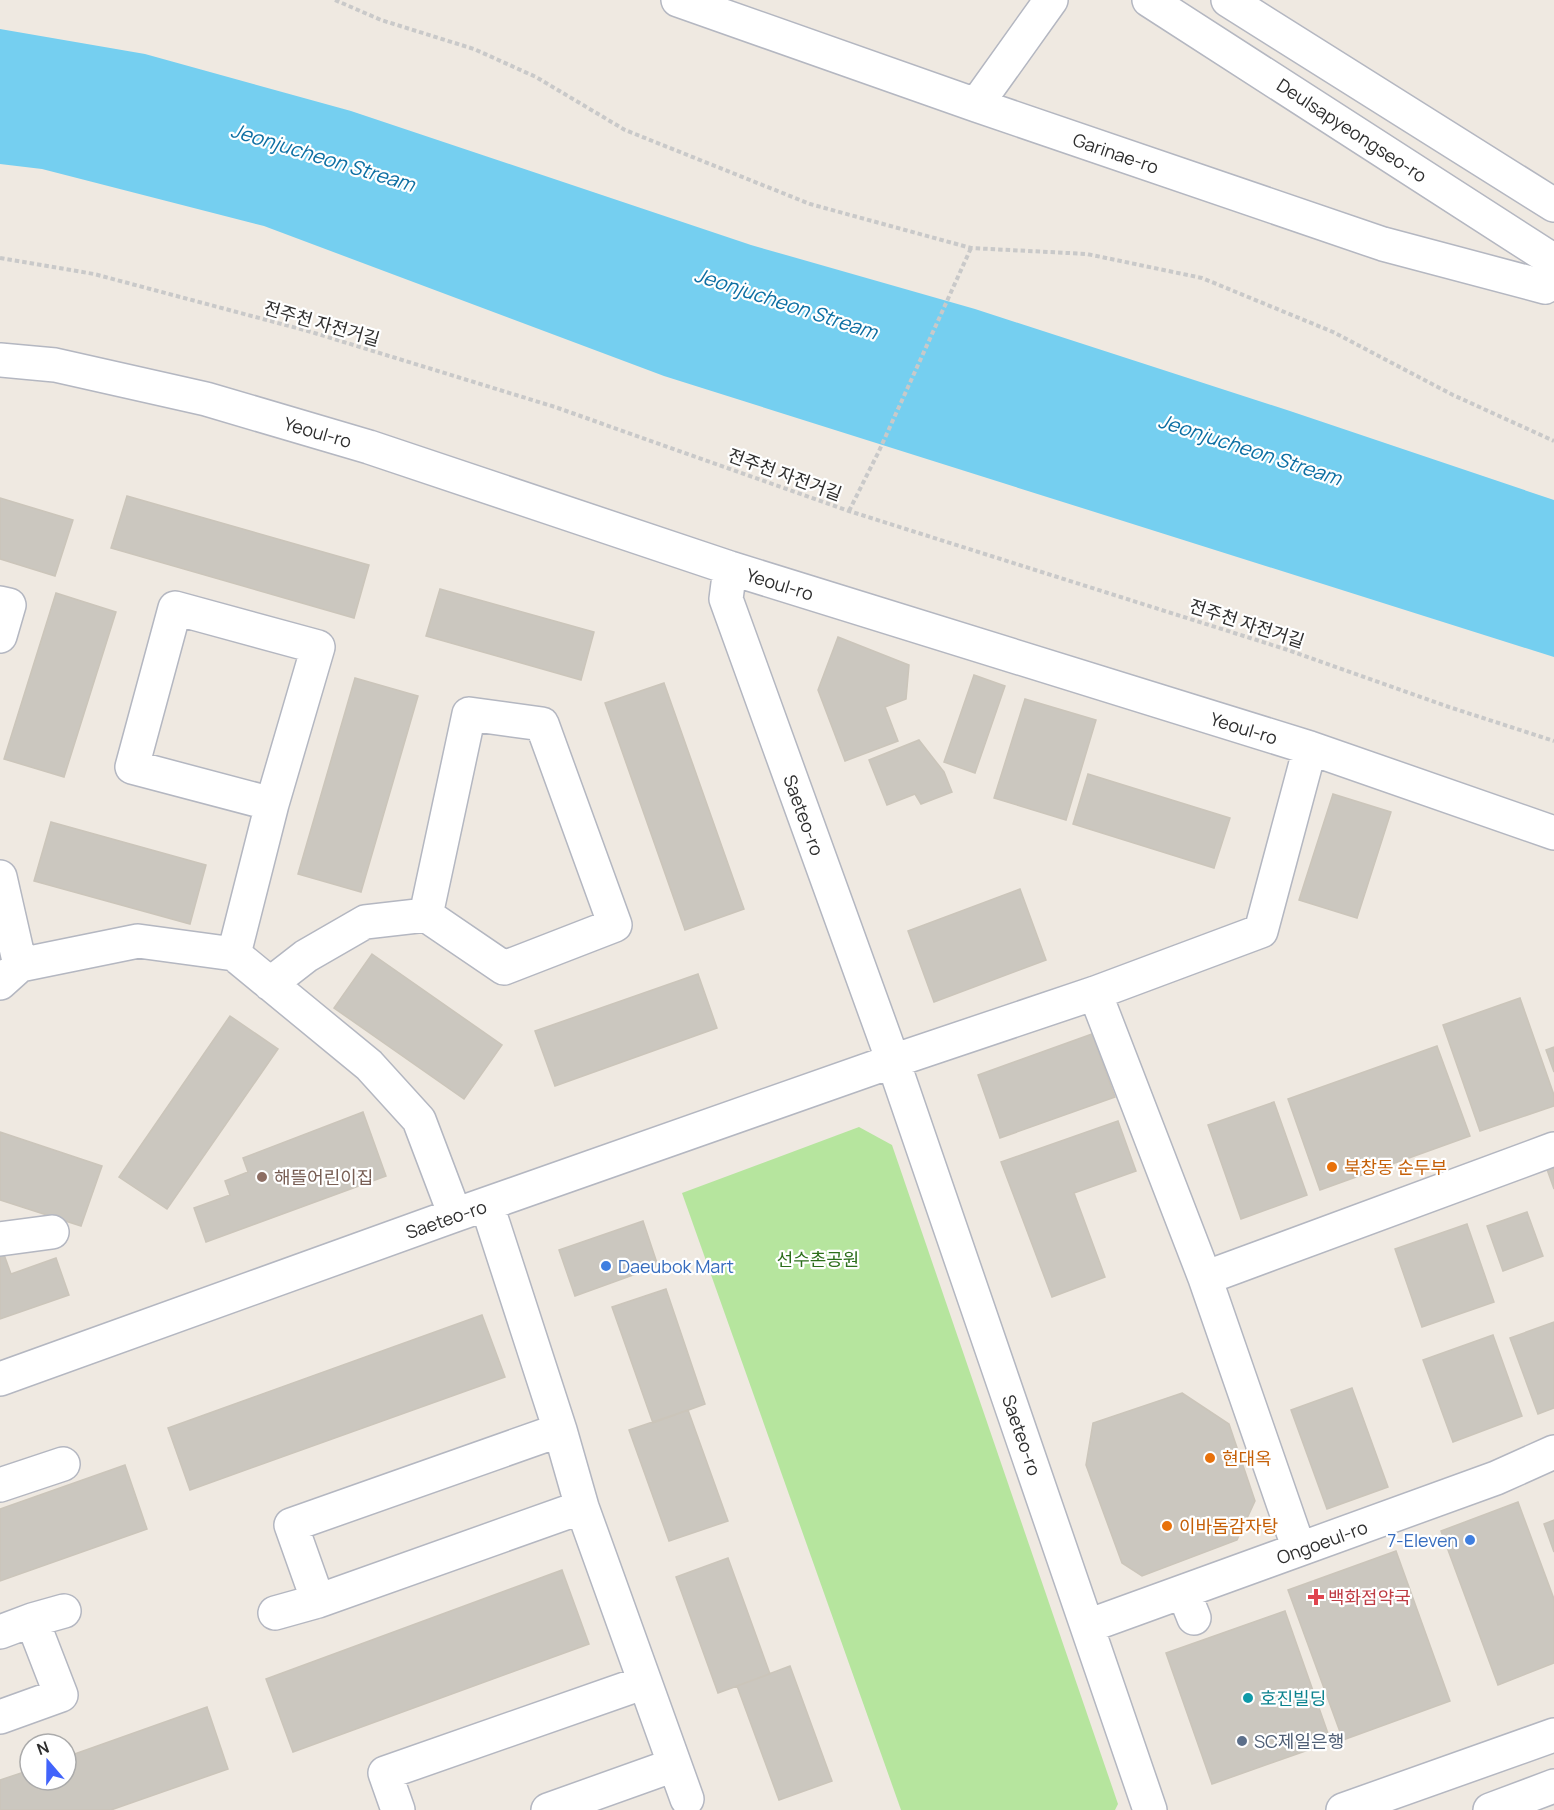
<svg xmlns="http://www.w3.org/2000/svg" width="1554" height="1810" font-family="Manrope,'Noto Sans KR',sans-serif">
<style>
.green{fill:#b6e59e}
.water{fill:#75cff0}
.building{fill:#cbc7bf;stroke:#cbc5ba;stroke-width:1.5}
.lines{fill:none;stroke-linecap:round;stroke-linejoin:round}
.minor-casing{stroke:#b4b7c1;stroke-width:36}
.path{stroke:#c9c9c9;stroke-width:4;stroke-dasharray:4.5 3;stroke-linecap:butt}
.minor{stroke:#fff;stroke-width:33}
.food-dot{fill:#e8710a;stroke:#fff;stroke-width:2}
.education-dot{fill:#8d6e63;stroke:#fff;stroke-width:2}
.shop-dot{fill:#3f7fe0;stroke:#fff;stroke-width:2}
.health-dot{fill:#e0444e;stroke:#fff;stroke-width:2}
.culture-dot{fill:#0f9aa8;stroke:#fff;stroke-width:2}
.service-dot{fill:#5c6f8a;stroke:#fff;stroke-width:2}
.labels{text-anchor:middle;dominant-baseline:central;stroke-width:4.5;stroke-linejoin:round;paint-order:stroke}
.street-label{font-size:18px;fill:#2e2e2e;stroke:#fff}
.food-label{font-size:18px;fill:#c56008;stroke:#fff;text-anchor:start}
.education-label{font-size:18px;fill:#785e54;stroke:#fff;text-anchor:start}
.park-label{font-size:18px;fill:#2c6e1b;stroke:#fff}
.shop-label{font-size:18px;fill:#366cbe;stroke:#fff;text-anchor:start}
.health-label{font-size:18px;fill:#be3a42;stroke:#fff;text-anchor:start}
.culture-label{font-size:18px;fill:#0d838f;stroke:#fff;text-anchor:start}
.service-label{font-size:18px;fill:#4e5e75;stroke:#fff;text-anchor:start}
.water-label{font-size:20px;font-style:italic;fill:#0d6fa3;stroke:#fff}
</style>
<rect width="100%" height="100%" fill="#efe9e1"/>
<path class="green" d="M859 1127 892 1145 1118 1804 1115 1810H901L682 1193Z"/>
<path class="water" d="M0 29 145 54 351 111 751 245 975 309 1290 411 1554 500V657L664 376 264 226 42 169 0 164Z"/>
<path class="building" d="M127 496 369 565 354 618 111 548Z
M0 498 73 520 55 576 0 559Z
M440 589 594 632 581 680 426 636Z
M56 593 116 612 64 777 4 759Z
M838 637 909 665 906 699 885 707 898 741 845 761 818 690Z
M974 675 1005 686 975 773 944 762Z
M355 678 418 696 361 892 298 874Z
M664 683 744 909 685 930 605 703Z
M1025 699 1096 720 1066 820 994 798Z
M919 740 944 772 952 792 921 804 915 794 887 805 869 760Z
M1088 774 1230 818 1214 868 1073 824Z
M1333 794 1391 812 1357 918 1299 900Z
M51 822 206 865 190 924 34 881Z
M1020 889 1046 960 934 1002 908 931Z
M372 954 502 1045 464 1099 334 1008Z
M698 974 717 1028 555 1086 535 1031Z
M1520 998 1554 1095V1106L1480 1131 1443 1025Z
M230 1016 278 1049 167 1209 119 1177Z
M1092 1034 1115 1097 1000 1138 978 1075Z
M1437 1046 1470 1136 1320 1190 1288 1099Z
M1554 1047V1072L1546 1050Z
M1274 1102 1307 1195 1241 1219 1208 1125Z
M363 1112 386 1176 206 1242 194 1208 230 1195 225 1181 248 1172 243 1158Z
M1118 1121 1136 1171 1074 1193 1105 1277 1052 1297 1001 1162Z
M0 1132 102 1166 81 1226 0 1200Z
M1554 1158V1189L1544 1161Z
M1527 1212 1543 1256 1503 1271 1487 1226Z
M643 1221 658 1266 575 1296 559 1250Z
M1467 1224 1494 1302 1422 1327 1395 1249Z
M2 1249 11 1274 56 1258 69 1295 0 1319V1250Z
M666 1289 705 1404 653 1423 612 1307Z
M482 1315 505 1377 190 1490 168 1428Z
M1554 1322V1408L1538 1414 1510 1338Z
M1493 1335 1522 1416 1453 1442 1423 1360Z
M1352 1388 1388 1487 1327 1509 1291 1410Z
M1182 1393 1229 1424 1255 1501 1237 1540 1142 1576 1122 1563 1086 1465 1093 1423Z
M688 1410 728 1521 669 1541 629 1430Z
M125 1465 147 1529 0 1581V1509Z
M1518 1502 1554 1599V1663L1498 1685 1441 1531Z
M1554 1520V1552L1544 1524Z
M1396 1551 1450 1701 1343 1740 1288 1590Z
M728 1558 770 1674 718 1693 676 1577Z
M562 1570 589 1644 293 1752 266 1679Z
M1285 1611 1331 1742 1212 1784 1166 1653Z
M790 1666 832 1781 779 1800 737 1686Z
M207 1707 228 1769 111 1810H0V1780L30 1770V1780H66V1757Z"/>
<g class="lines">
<g class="minor-casing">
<path id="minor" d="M678 0 976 105 1383 244 1545 287 1554 276
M1149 0 1554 261
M1228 0 1554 205
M976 105 1051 0
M0 360 55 365 206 399 369 447 730 568 1310 748 1554 833
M730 568 726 599 893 1061 1150 1810
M0 603 9 605 0 636
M0 877 20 965
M234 954 272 804 318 647 175 608 132 767 272 804
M0 983 20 965 138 941 234 954 369 1065 419 1120 455 1215
M270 984 306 956 365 922 426 915 469 714 542 724 615 925 504 968 426 915
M1095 993 1205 1278 1299 1549
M487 1205 560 1430 582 1507 687 1799
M0 1239 52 1232
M1205 1278 1554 1149
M0 1379 455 1215 893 1061 1095 993 1261 931 1310 748
M560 1430 291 1525 318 1601 582 1507
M0 1485 63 1464
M1184 1593 1194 1618
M275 1613 318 1601
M32 1620 64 1611
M1088 1626 1496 1478 1554 1452
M0 1632 32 1620 61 1695 0 1717
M398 1810 385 1773 645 1682
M548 1810 674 1765
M1343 1810 1554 1735
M1490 1810 1554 1786"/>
</g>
<path class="path" d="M335 0 381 20 474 49 536 77 625 130 810 204 971 248 1087 254 1202 278 1333 332 1453 395 1554 441
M0 258 94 274 308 331 555 407 849 511 1288 650 1449 707 1554 741
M849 511 879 451 971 248"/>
<use href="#minor" class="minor"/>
</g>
<g class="food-dot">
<circle cx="1332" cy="1167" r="6"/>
<circle cx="1210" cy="1458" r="6"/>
<circle cx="1167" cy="1526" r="6"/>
</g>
<circle class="education-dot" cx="262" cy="1177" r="6"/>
<g class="shop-dot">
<circle cx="606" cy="1266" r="6"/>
<circle cx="1470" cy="1540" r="6"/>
</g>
<path class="health-dot" d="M1313 1588h6v6h6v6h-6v6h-6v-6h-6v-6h6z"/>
<circle class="culture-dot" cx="1248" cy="1698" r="6"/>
<circle class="service-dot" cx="1242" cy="1741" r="6"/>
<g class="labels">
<g class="street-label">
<text transform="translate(1352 130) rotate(33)">Deulsapyeongseo-ro</text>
<text transform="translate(1116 153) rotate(19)">Garinae-ro</text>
<text transform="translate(322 323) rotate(16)">전주천 자전거길</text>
<text transform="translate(318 432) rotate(16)">Yeoul-ro</text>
<text transform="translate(785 474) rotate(20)">전주천 자전거길</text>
<text transform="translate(780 584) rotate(17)">Yeoul-ro</text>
<text transform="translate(1247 623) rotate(18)">전주천 자전거길</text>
<text transform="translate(1244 728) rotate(17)">Yeoul-ro</text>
<text transform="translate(804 815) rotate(70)">Saeteo-ro</text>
<text transform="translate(446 1219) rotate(-19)">Saeteo-ro</text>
<text transform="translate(1022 1435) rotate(71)">Saeteo-ro</text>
<text transform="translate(1322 1542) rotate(-20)">Ongoeul-ro</text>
</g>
<g class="food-label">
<text x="1344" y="1167">북창동 순두부</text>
<text x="1222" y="1458">현대옥</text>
<text x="1179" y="1526">이바돔감자탕</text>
</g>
<g class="education-label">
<text x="274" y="1177">해뜰어린이집</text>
</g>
<g class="park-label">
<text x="818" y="1259">선수촌공원</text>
</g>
<g class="shop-label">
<text x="618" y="1266">Daeubok Mart</text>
<text x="1458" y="1540" text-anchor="end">7-Eleven</text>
</g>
<g class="health-label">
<text x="1328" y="1597">백화점약국</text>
</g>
<g class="culture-label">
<text x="1260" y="1698">호진빌딩</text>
</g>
<g class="service-label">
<text x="1254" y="1741">SC제일은행</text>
</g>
<g class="water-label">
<text transform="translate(323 157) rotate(17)">Jeonjucheon Stream</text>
<text transform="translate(786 303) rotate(18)">Jeonjucheon Stream</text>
<text transform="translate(1250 449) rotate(18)">Jeonjucheon Stream</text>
</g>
</g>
<g transform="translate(48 1762) rotate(340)"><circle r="28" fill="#ffffff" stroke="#ababab" stroke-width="1.5"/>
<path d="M0-4.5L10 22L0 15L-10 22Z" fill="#4264fb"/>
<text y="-9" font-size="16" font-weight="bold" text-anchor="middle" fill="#2e2e2e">N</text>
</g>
</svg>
